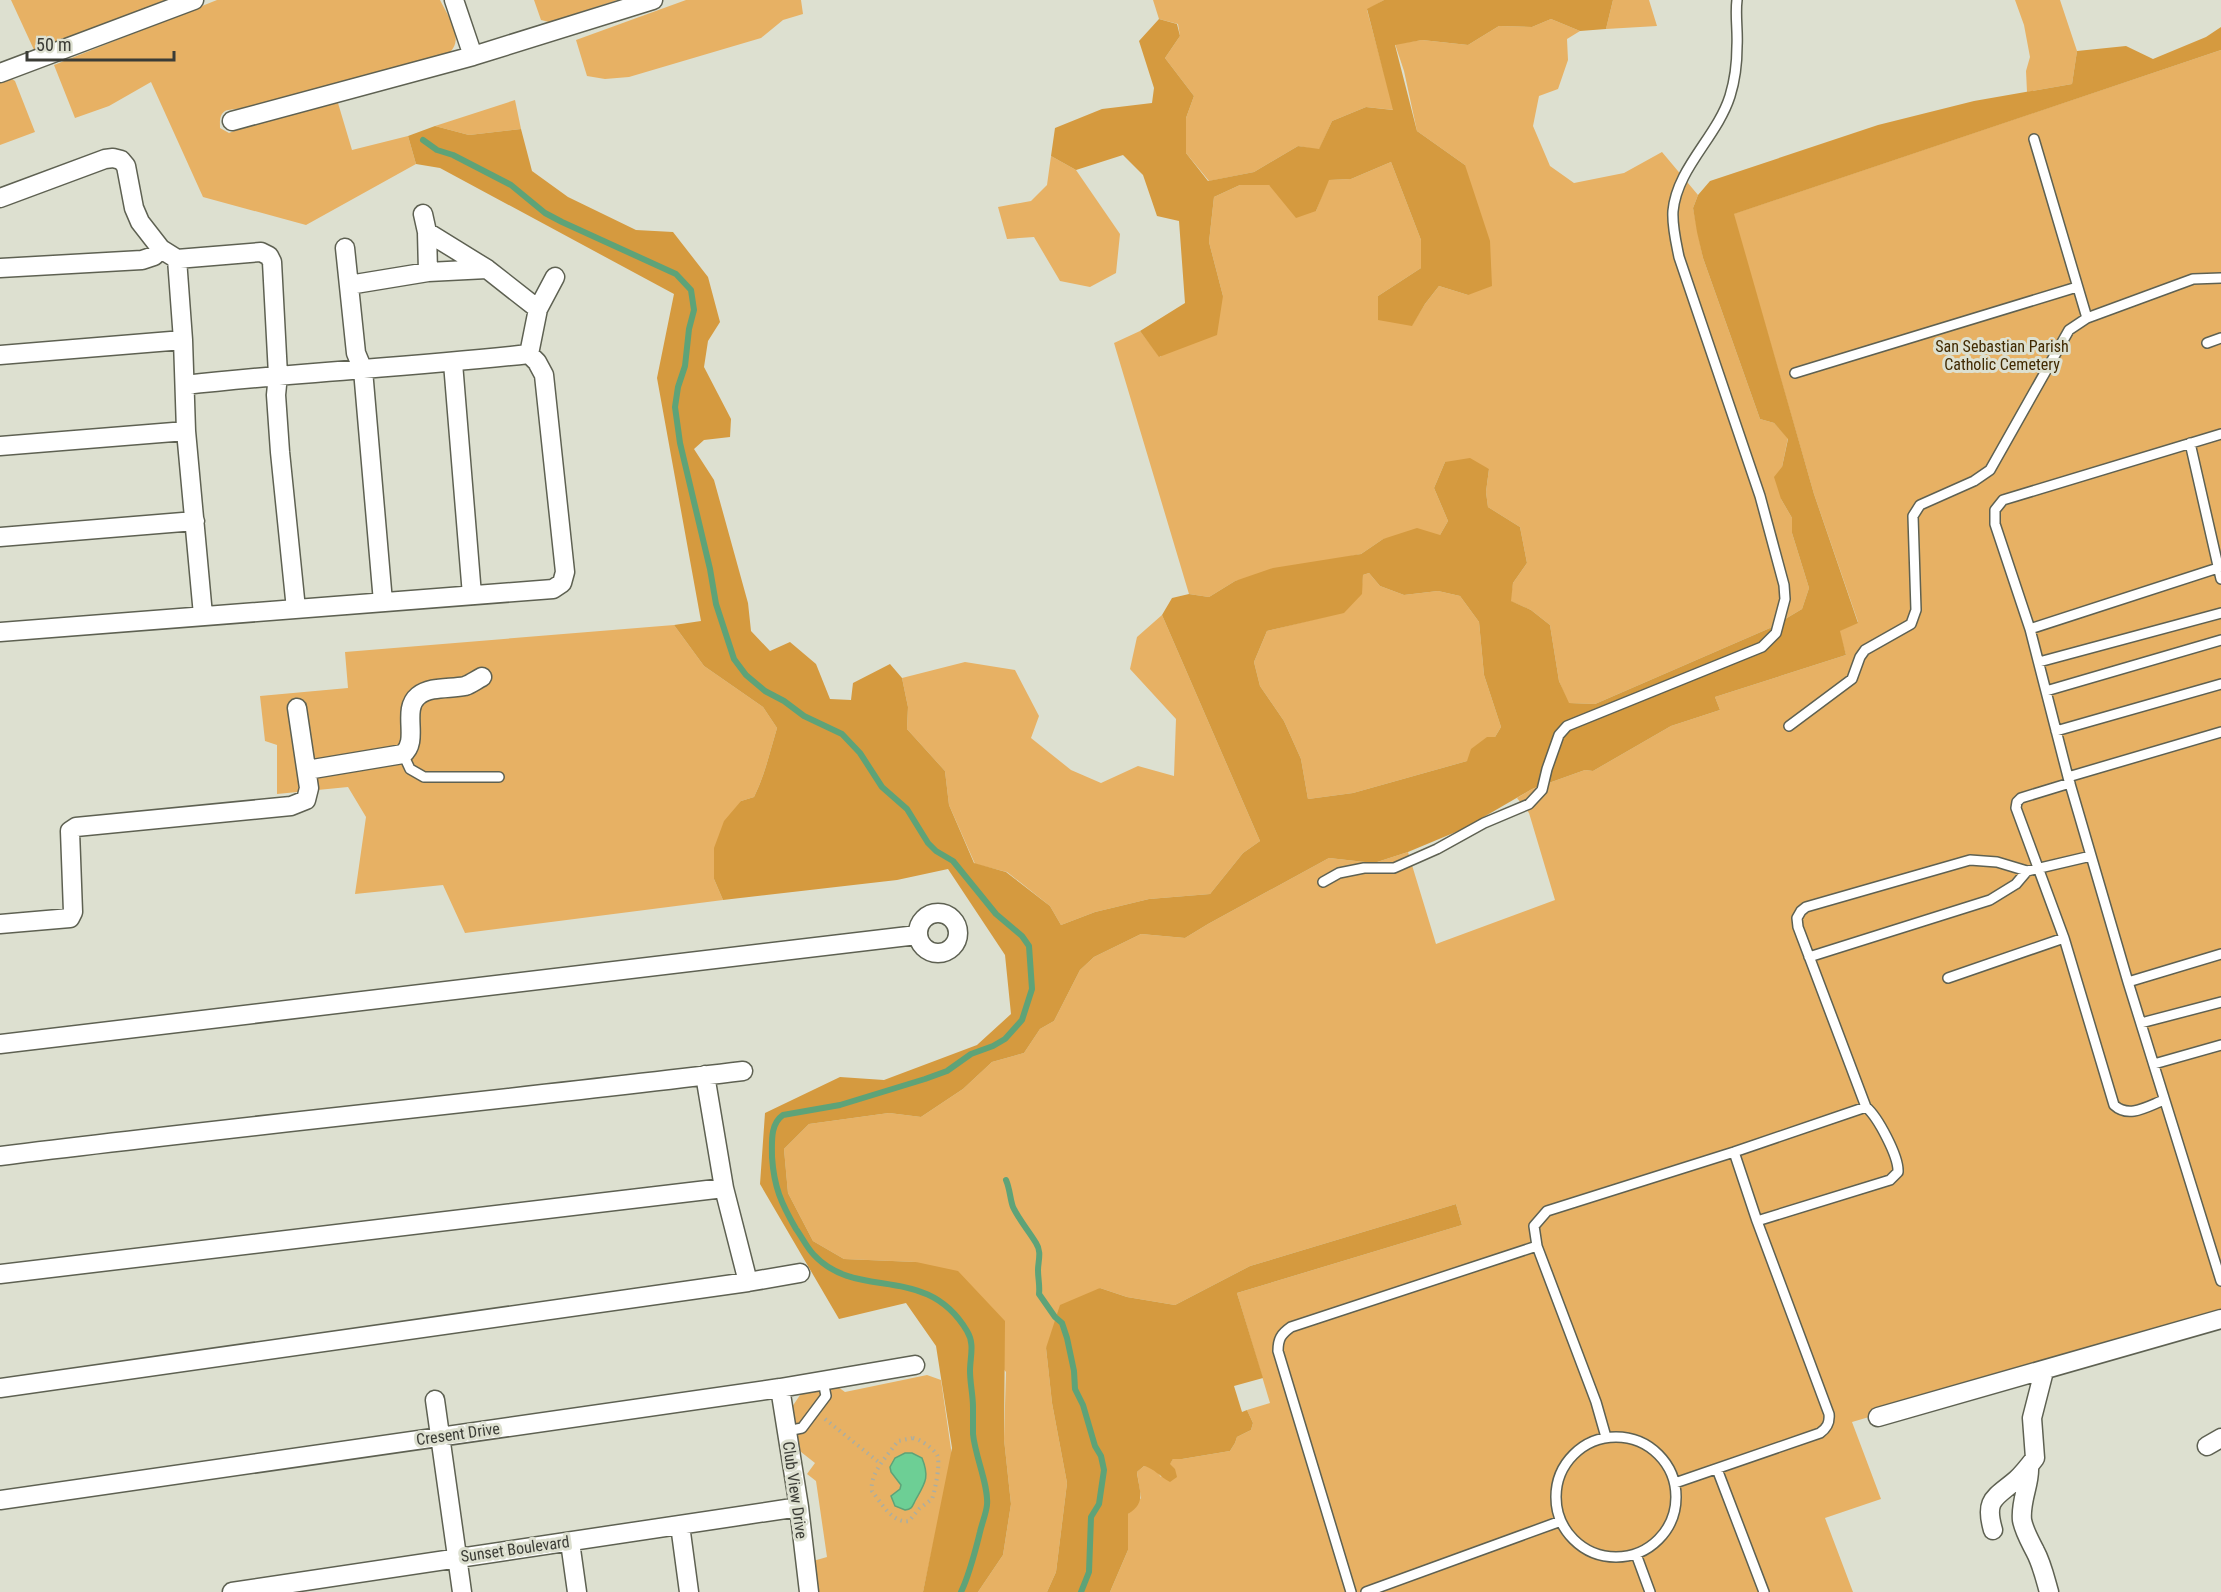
<svg xmlns="http://www.w3.org/2000/svg" width="2221" height="1592" font-family="'Roboto Condensed',sans-serif">
<style>
.green{fill:#e7b164}
.forest{fill:#d59a3f;fill-rule:evenodd}
.water{fill:#6dcf95;stroke:#5ea378;stroke-width:1.5}
.lines{fill:none;stroke-linecap:round;stroke-linejoin:round}
.stream{stroke:#5ea378;stroke-width:6}
.lane-casing{stroke:#5e6152;stroke-width:12}
.street-casing{stroke:#5e6152;stroke-width:21}
.path{stroke:#acaea1;stroke-width:4;stroke-dasharray:1.5 4.5;stroke-linecap:butt}
.lane{stroke:#fff;stroke-width:9}
.street{stroke:#fff;stroke-width:18}
.labels{text-anchor:middle;dominant-baseline:central;stroke-width:6;stroke-linejoin:round;paint-order:stroke}
.park-label{font-size:16px;fill:#402901;stroke:#dde0d0}
.street-label{font-size:16px;fill:#3b3c36;stroke:#dde0d0}
</style>
<rect width="100%" height="100%" fill="#dde0d0"/>
<path class="green" d="M11 0H166L35 52Z
M217 0H440C449 18 468 44 444 56 383 72 322 87 261 105 253 108 229 109 225 111 219 115 220 122 220 128L229 133 262 120 338 103 352 150 408 136 416 164 306 225 203 197 151 82 109 106 75 118 54 65Z
M534 0H618L549 22 541 20Z
M686 0H801L803 14 783 20 761 38 629 77 605 79 587 76 576 40Z
M1153 0H1384L1367 10 1394 110 1366 107 1332 121 1319 150 1298 146 1254 172 1209 181 1186 153V118L1194 96 1165 58 1180 36 1178 24 1159 19Z
M1613 0H1649L1657 26 1606 29Z
M2015 0H2060L2077 51 2072 84 2027 92 2026 71 2030 57 2024 25Z
M1551 19 1580 31 1567 39 1568 60 1558 89 1539 96 1533 126 1550 166 1574 183 1624 173 1662 152 1698 195 1693 208 1703 258 1760 419 1774 423 1788 438 1782 467 1781 499 1792 518V533L1809 588 1802 609 1770 628 1595 704 1568 703 1559 681 1550 625 1531 610 1510 601 1513 583 1527 563 1520 527 1488 507 1486 492 1489 469 1445 462 1434 488 1448 521 1440 535 1383 539 1361 554 1235 581 1209 597 1189 594 1114 343 1140 331 1160 357 1223 296 1209 242 1214 197 1240 185H1269L1316 211 1328 180 1351 179 1391 162 1421 240V268L1378 296 1412 325 1425 304 1439 286 1468 295 1465 165 1417 131 1404 71 1395 44 1422 40 1468 45 1499 26 1532 27Z
M2221 50V1314L1852 1422 1881 1499 1825 1518 1853 1592H1110L1128 1550V1514L1141 1498 1137 1472 1144 1466 1154 1468 1161 1477 1173 1459H1182L1230 1451 1235 1443 1237 1437 1251 1430 1253 1423 1247 1410 1270 1403 1237 1293 1462 1225 1456 1204 1250 1266 1175 1305 1127 1297 1100 1288 1046 1348 1052 1403 1067 1483 1056 1572 1047 1592H978L1003 1555 1011 1504 1004 1439 1006 1372 916 1262 844 1259 813 1241 788 1193 784 1149 809 1124 889 1113 921 1117 963 1089 992 1062 1024 1053 1040 1029 1054 1021 1080 970 1094 957 1141 934 1185 938 1208 924 1329 858 1374 863 1408 852 1436 944 1555 900 1529 813 1517 798 1532 789 1585 770 1593 771 1671 726 1720 710 1715 697 1846 655 1839 631 1858 622 1814 494 1733 214Z
M12 79 15 81 35 132 0 145V82Z
M515 100 521 129 469 135 435 126Z
M1051 156 1076 170 1120 234 1116 273 1090 287 1060 281 1034 237 1007 239 998 207 1031 201 1047 185Z
M1369 573 1380 586 1404 595 1438 591 1460 596 1479 622 1484 675 1501 727 1495 737 1467 761 1353 793 1308 799 1301 759 1284 721 1260 686 1254 662 1267 631 1344 612 1361 594 1363 575Z
M1162 615 1260 841 1243 853 1210 894 1149 899 1095 912 1061 925 1050 906 1007 872 975 864 949 805 945 771 907 729 908 707 902 678 965 662 1015 670 1039 716 1031 738 1071 770 1101 783 1138 766 1174 776 1176 719 1130 669 1137 637Z
M674 625 704 666 763 707 777 728C770 751 765 775 754 797L741 801 714 879 723 900 465 933 443 885 355 894 366 817 348 787 277 794V745L265 741 260 696 348 688 345 652Z
M927 1375 941 1380 952 1456 923 1592H818L813 1561 827 1557 816 1481 807 1474 815 1463 796 1448 790 1410 802 1392 838 1387 845 1392Z"/>
<path class="forest" d="M1384 0H1613L1606 29 1580 31 1551 19 1532 27 1499 26 1468 45 1422 40 1395 45 1417 131 1465 165 1490 241 1492 286 1468 295 1439 286 1425 304 1412 326 1378 320V296L1421 268V240L1391 162 1351 179 1329 180 1316 211 1296 218 1269 185H1240L1214 197 1209 242 1223 296 1217 335 1159 357 1140 331 1185 303 1179 221 1157 216 1143 175 1123 155 1076 170 1051 156 1055 128 1102 109 1152 103 1154 88 1139 41 1159 19 1177 24 1180 36 1165 58 1194 96 1186 118V153L1208 181 1254 172 1298 146 1319 149 1332 121 1366 107 1393 110 1367 9Z
M2221 27V50L1734 214 1814 494 1858 623 1840 631 1846 655 1715 697 1720 710 1671 726 1593 771 1585 770 1532 789 1463 829 1408 852 1374 863 1329 858 1208 924 1185 938 1141 934 1094 957 1080 970 1054 1021 1040 1029 1024 1053 992 1062 963 1089 921 1117 889 1113 809 1124 784 1149 788 1193 813 1241 844 1259 916 1262 958 1271 1005 1321 1004 1439 1011 1504 1003 1555 978 1592H923L952 1448 936 1346 906 1303 839 1319 760 1184 765 1113 840 1077 884 1080 977 1045 1011 1014 1005 955 948 869 897 880 723 900 714 879V848L724 821 741 801 754 797C765 775 770 751 777 728L763 707 704 666 674 625 701 621 657 378 674 294 440 168 416 164 408 136 435 126 469 135 521 129 532 171 568 197 636 230 673 232 708 277 720 322 708 341 704 367 731 419 730 437 704 440 694 449 714 480 748 603 751 631 770 651 790 642 816 664 830 699 851 700 853 683 890 664 902 678 908 707 907 729 945 771 949 805 974 863 1006 872 1050 906 1061 925 1095 912 1149 899 1210 894 1243 853 1260 841 1162 615 1172 598 1189 594 1209 597 1235 581 1273 568 1361 554 1383 539 1417 528 1440 535 1448 521 1434 488 1445 462 1470 458 1489 469 1486 492 1488 507 1520 527 1527 563 1513 583 1511 601 1531 610 1550 625 1559 681 1569 703 1595 704 1770 628 1802 609 1809 588 1792 533V518L1781 499 1774 477 1782 467 1788 439 1774 423 1760 419 1703 258 1697 232 1693 208 1698 195 1710 181 1878 125 1974 101 2072 84 2077 51 2126 46 2153 59 2206 37ZM1369 573 1380 586 1404 595 1438 591 1460 596 1479 622 1484 675 1501 727 1495 737H1487L1471 749 1467 761 1353 793 1308 799 1301 759 1284 721 1260 686 1254 662 1267 631 1344 613 1362 594 1363 575Z
M1456 1204 1462 1225 1237 1293 1263 1378 1234 1386 1242 1412 1247 1410 1253 1423 1251 1430 1237 1437 1235 1443 1230 1451 1182 1459H1173L1170 1464 1175 1469 1177 1477 1170 1482C1159 1476 1155 1469 1144 1466L1137 1472C1139 1491 1147 1502 1128 1514V1550L1110 1592H1047L1056 1572 1067 1483 1052 1403 1046 1348 1060 1305 1100 1288 1127 1297 1175 1305 1250 1266Z"/>
<path class="water" d="M905 1453H912L922 1458C930 1478 925 1483 915 1501 912 1507 912 1509 905 1510L895 1506 891 1496 900 1489 901 1485 891 1472 890 1467 895 1458Z"/>
<g class="lines">
<path class="stream" d="M423 140 437 150 453 155 511 185 545 213 562 222 676 274 691 290 694 310 689 329 685 366 678 387 675 407 680 443 710 569 716 604 734 659 746 675 765 691 784 701 804 716 842 734 860 753 882 787 907 809 928 843 936 851 953 861 996 914 1022 936 1029 946 1032 989 1022 1020 1005 1039 993 1046 971 1054 947 1071 925 1079 840 1105 783 1115C770 1124 772 1142 772 1157 774 1187 781 1203 796 1229 802 1237 807 1248 814 1255 858 1302 926 1262 967 1331 975 1344 970 1357 970 1371 970 1383 973 1395 973 1407 973 1416 973 1425 973 1434 975 1456 989 1486 987 1505 986 1514 982 1523 980 1532 975 1552 970 1573 961 1592
M1006 1180C1010 1189 1010 1199 1013 1207 1019 1220 1029 1231 1036 1243 1042 1252 1038 1261 1038 1270 1038 1279 1040 1285 1039 1294L1055 1317 1062 1323 1067 1338 1074 1371 1075 1389 1083 1405 1095 1446 1101 1456 1104 1470 1099 1504 1091 1517 1089 1572 1081 1592"/>
<g class="lane-casing">
<path id="lane" d="M2034 139 2087 318
M2207 343 2221 338
M1795 373 2077 287
M2221 434 2003 500 1995 510V524L2030 629 2068 777 2128 982 2221 1281
M2190 443 2221 579
M2030 629 2221 567
M2039 662 2221 613
M2046 691 2221 640
M1789 726 1852 679 1860 657 1865 650 1911 624 1916 610 1913 516 1920 505 1974 481 1990 470 2069 330 2087 318 2193 279 2221 278
M2056 731 2221 684
M403 754 410 769 424 777H499
M2068 777 2221 732
M2070 783 2021 798 2017 802 2016 808 2064 938 2114 1105C2129 1119 2148 1106 2164 1100
M1323 882 1339 873 1364 868H1394L1437 849 1484 823 1529 804 1542 790 1547 769 1559 735 1567 726 1762 647 1776 633 1785 599 1784 585 1760 496 1679 257C1676 242 1672 226 1673 211 1677 168 1717 137 1730 96 1735 80 1737 63 1737 46 1738 31 1735 15 1737 0
M1809 957 1990 900 2016 884 2027 871
M1948 978 2064 938
M2128 982 2221 954
M2141 1023 2221 1002
M2154 1064 2221 1045
M1757 1221 1890 1180 1898 1172C1899 1157 1878 1117 1866 1107L1798 927 1797 918 1801 911 1806 907 1970 860 1997 862 2027 871 2091 856
M787 1431 802 1428 826 1396 823 1381
M1556 1497a60 60 0 1 1 120 0a60 60 0 1 1-120 0Z
M1606 1437 1596 1402 1537 1246 1534 1226 1547 1211 1734 1152 1866 1107
M1717 1469 1764 1592
M1675 1483 1820 1433C1827 1428 1830 1423 1829 1414L1757 1221 1734 1152
M1636 1554 1650 1592
M1351 1592 1278 1351C1278 1339 1281 1334 1291 1327L1537 1246
M1366 1592 1561 1521"/>
</g>
<g class="street-casing">
<path id="street" d="M454 0 473 56
M0 73 194 0
M232 121 473 56 653 0
M0 198 105 159 113 158 121 160 126 166 134 208 140 222 161 249 177 259 261 252 269 256 272 262 278 375 276 395 280 452 296 609
M423 214 427 232 428 272
M427 232 487 269 538 309
M345 248 356 353 363 370 383 602
M177 259 183 340 186 431 203 615
M0 268 142 260 154 256 161 249
M349 285 428 272 487 269
M529 354 538 309 555 277
M0 355 183 340
M453 363 472 595
M0 446 186 431
M0 537 195 521
M0 632 553 589 562 583 565 572 544 375 537 362 529 354C414 367 299 372 185 385
M307 770 403 754C420 741 401 710 418 696 430 686 450 689 465 686 471 684 476 680 482 677
M918 933a20 20 0 1 1 40 0a20 20 0 1 1-40 0Z
M0 924 70 918 73 912 70 831 76 827 291 806 306 800 309 788 297 708
M0 1044 917 935
M705 1075 724 1188 748 1282
M0 1156C247 1125 495 1101 743 1071
M0 1274 724 1188
M0 1388 748 1282 800 1273
M780 1388 799 1507 809 1592
M435 1400 462 1592
M1878 1417 2221 1319
M2207 1446 2221 1438
M2029 1468C2030 1484 2020 1501 2022 1520 2024 1531 2030 1541 2035 1551 2042 1564 2045 1578 2049 1592
M0 1500 780 1388 915 1365
M680 1525 689 1592
M1993 1530C1984 1499 1995 1498 2016 1480 2023 1474 2029 1466 2035 1458L2032 1418 2044 1371
M570 1542 577 1592
M232 1592 799 1507"/>
</g>
<path class="path" d="M825 1419 881 1464
M913 1438C920 1439 933 1448 937 1455 941 1462 935 1491 932 1499L919 1509 909 1521C893 1524 881 1503 872 1491 869 1473 889 1454 898 1441Z"/>
<use href="#lane" class="lane"/>
<use href="#street" class="street"/>
</g>
<g class="labels">
<g class="park-label">
<text x="2002" y="346">San Sebastian Parish<tspan x="2002" dy="18">Catholic Cemetery</tspan></text>
</g>
<g class="street-label">
<text transform="translate(458 1434) rotate(-8)">Cresent Drive</text>
<text transform="translate(795 1490) rotate(82)">Club View Drive</text>
<text transform="translate(515 1549) rotate(-8)">Sunset Boulevard</text>
</g>
</g>
<path d="M27 51v9h147v-9" fill="none" stroke="#3b3c36" stroke-width="3"/>
<text x="36" y="51" font-size="18" fill="#3b3c36" stroke="#dde0d0" stroke-width="4.5" paint-order="stroke">50 m</text>
</svg>
